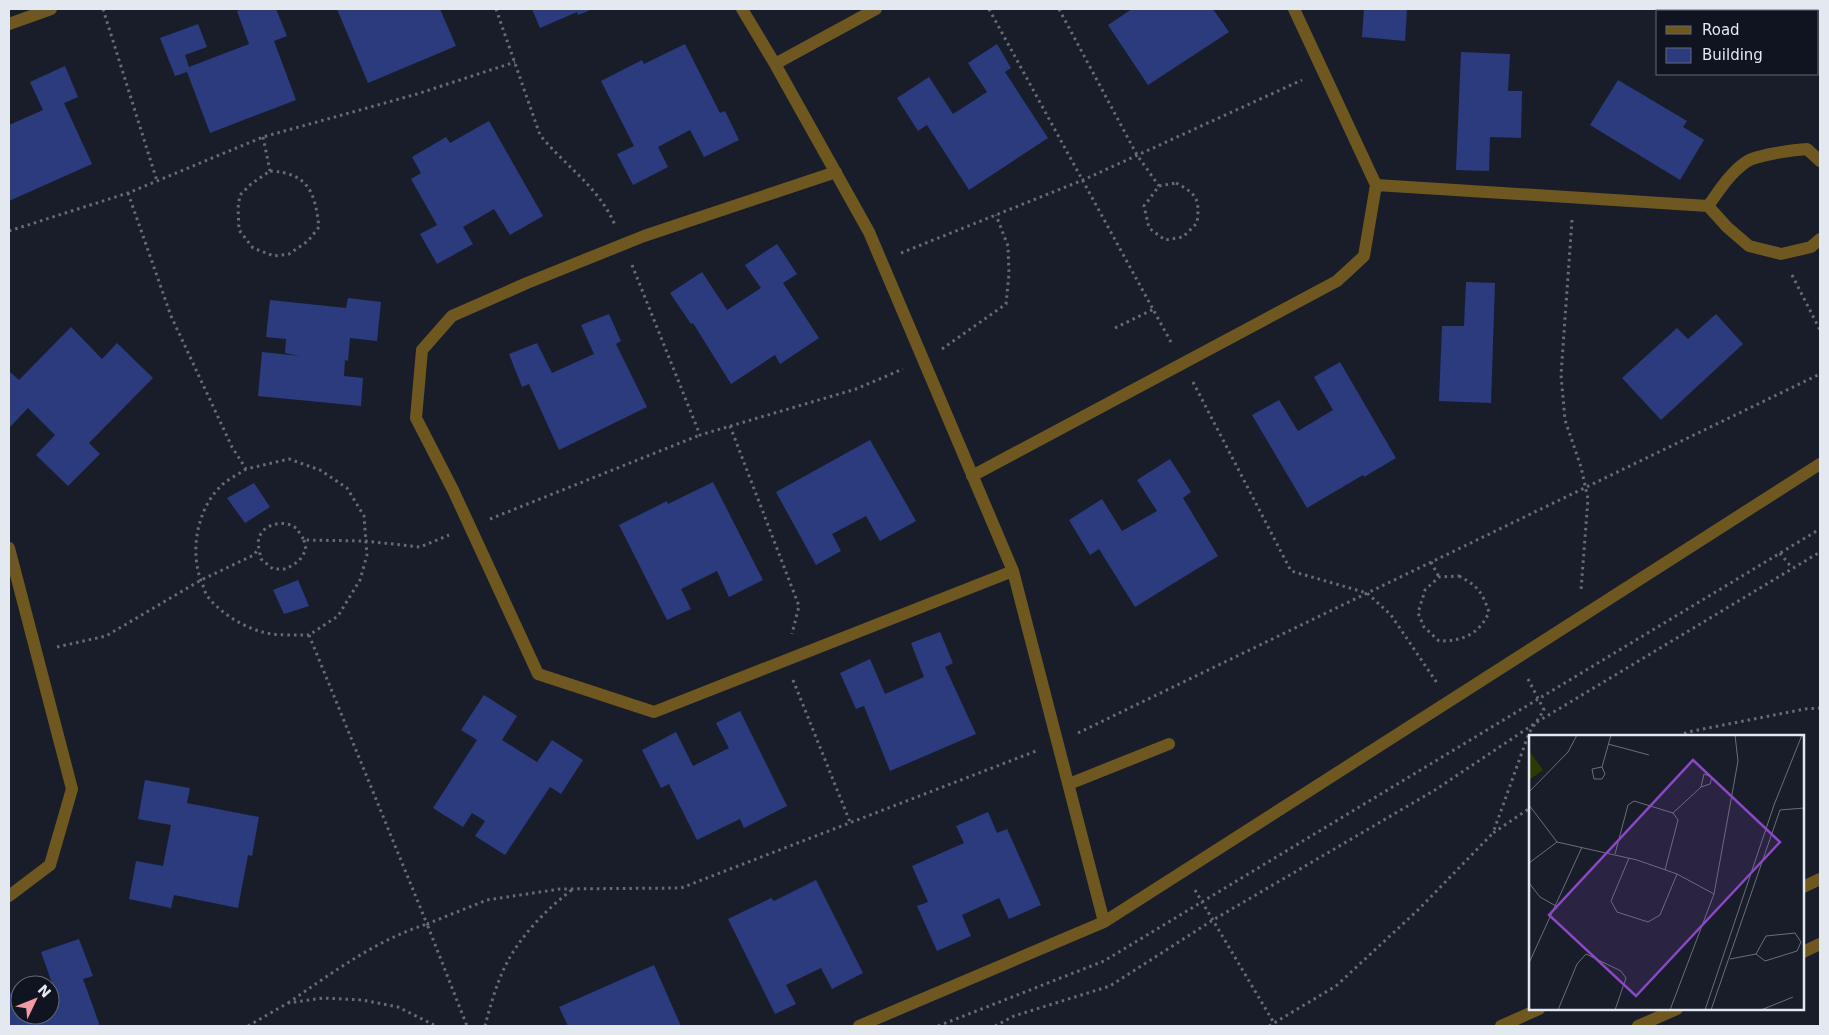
<svg xmlns="http://www.w3.org/2000/svg" width="1829" height="1035" font-family="'DejaVu Sans',sans-serif">
<style>
.building{fill:#2b3b7e}
.lines{fill:none;stroke-linecap:round;stroke-linejoin:round}
.path{stroke:#676b77;stroke-width:3;stroke-dasharray:2.5 4;stroke-linecap:butt}
.minor{stroke:#6f5720;stroke-width:12}
.inset-road{fill:none;stroke:#6a6e7a;stroke-width:1}
.view{fill:#8b48c6;fill-opacity:0.15;stroke:#8b48c6;stroke-width:2.5}
.inset-edge{fill:none;stroke:#e4e8f1;stroke-width:2.5}
</style>
<rect width="100%" height="100%" fill="#191d2a"/>
<path class="building" d="M243 9H276L287 36 274 41 296 100 210 133 187 72 175 76 160 38 198 24 207 47 185 55 189 67 249 44 237 11Z
M337 9H440L456 46 368 83Z
M532 9H593L578 15 577 12 540 28Z
M1132 9H1213L1229 32 1148 85 1108 25Z
M1364 9H1407L1405 41 1362 37Z
M685 44 720 113 725 111 739 140 704 157 690 130 658 147 668 167 633 185 617 154 634 146 601 81 642 60 644 64Z
M997 44 1011 68 1005 72 1048 138 969 190 927 125 918 131 897 98 929 77 953 114 987 92 968 63Z
M1461 52 1510 54 1508 91H1522L1521 138 1490 137 1489 171 1456 170Z
M65 66 78 97 64 103 92 164 9 201V125L43 110 30 82Z
M1618 80 1687 121 1683 127 1704 140 1680 180 1590 125Z
M489 121 543 216 510 235 494 209 463 227 473 244 437 264 420 234 437 225 411 179 421 173 412 157 446 137 450 143Z
M777 244 797 274 783 283 819 338 780 364 775 355 731 384 693 323 691 324 670 293 702 272 727 310 761 288 745 265Z
M1466 282 1495 283 1491 403 1439 401 1442 326H1464Z
M348 298 381 302 377 341 350 338 348 361 345 360 344 376 363 378 361 406 258 396 262 352 300 356 285 353 286 339 266 337 270 300 346 308Z
M609 314 621 341 616 344 647 407 559 450 529 384 522 387 509 354 537 343 552 373 594 354 581 325Z
M1716 314 1743 344 1661 420 1622 378 1677 328 1688 339Z
M71 327 102 359 117 343 153 378 89 443 100 454 68 486 36 455 55 435 28 408 9 428V371L19 380Z
M1340 362 1396 458 1364 477 1363 475 1307 508 1252 415 1279 400 1298 431 1333 410 1314 377Z
M870 440 916 521 880 541 866 516 832 534 841 551 816 565 776 492Z
M1170 459 1191 492 1183 498 1218 556 1135 607 1099 549 1090 555 1069 520 1102 499 1122 531 1157 511 1137 480Z
M713 482 763 580 729 597 717 571 681 589 691 609 667 620 619 525 667 501 668 504Z
M254 483 270 507 245 523 227 498Z
M298 580 309 606 284 614 273 590Z
M940 632 953 663 945 667 976 734 890 771 864 706 856 709 840 673 870 659 885 694 924 677 911 643Z
M484 695 517 716 502 740 537 762 552 740 583 760 561 794 550 787 505 855 475 836 485 821 472 813 463 827 433 808 477 740 461 730Z
M740 711 787 806 744 828 740 819 697 840 669 784 661 788 642 750 676 732 693 766 729 748 716 723Z
M145 780 190 788 187 803 259 817 252 856 248 855 238 908 174 895 171 908 129 899 136 861 163 866 171 825 138 819Z
M988 812 997 833 1007 829 1041 905 1009 919 999 898 962 915 971 936 937 951 917 906 928 902 912 866 964 843 956 826Z
M816 880 863 973 832 989 821 968 786 985 796 1004 775 1014 728 919 771 898 774 901Z
M79 939 93 976 83 979 100 1026H9V989L14 1001 20 998V1015H50V987L53 986 41 952Z
M654 965 681 1026H568L559 1007Z"/>
<g class="lines">
<path class="path" d="M103 9 157 181
M496 9 540 135C566 167 598 186 615 225
M989 9 1172 344
M1059 9 1137 155 1159 186
M263 137 270 171
M270 171C309 173 315 193 319 227L308 241 289 254 274 256 253 248 239 230 238 208 240 195 251 184Z
M1176 183C1197 194 1200 199 1197 223L1183 237 1165 240 1149 228 1144 206 1159 186Z
M128 193 171 316 232 447 246 469 289 459 320 470 347 488 364 516 367 555 360 580 338 616 309 635 427 924 487 900 560 889 681 888 1036 751
M1572 220 1561 375 1565 420 1581 467 1588 499 1581 590
M9 231 128 193 263 137 417 94 515 62
M901 253 1083 180 1302 80
M632 265 700 435 856 389 903 369
M1792 275 1820 330
M1115 328 1154 309
M942 349 1006 304 1009 274 1008 246 996 215
M1193 382 1291 571 1367 593 1391 615 1437 683
M730 426 799 606 792 634
M246 469C239 474 230 478 223 484 197 507 189 552 202 583 204 588 205 593 208 597 221 613 240 625 259 631 274 636 293 635 309 635
M490 519 700 435
M304 540 306 550 299 561 286 569H273L261 559C260 553 257 544 259 538 263 523 287 519 297 529 299 532 302 537 304 540L365 541 420 547 449 535
M1780 553 1792 568
M1431 562 1439 577
M1459 576C1478 586 1482 592 1489 612 1479 635 1462 641 1439 641L1424 627 1418 613 1425 590 1439 577Z
M57 647 106 636 201 580 254 555 258 549
M1528 679 1544 710 1529 733 1493 833 1530 808
M793 680 850 822
M1078 733 1820 374
M1678 736 1688 732 1805 709 1820 708
M1195 890 1274 1023
M288 1003C332 973 376 940 427 924L467 1026
M248 1026 288 1003 323 998 362 1000 398 1007 436 1026
M485 1026C491 1003 498 978 510 957 526 930 548 908 573 889
M938 1026 1104 961 1820 529
M995 1026 1014 1016 1110 986 1213 920 1435 790 1537 722 1820 552
M1269 1026 1336 986 1419 909 1493 833"/>
<path class="minor" d="M742 9 775 64 869 232 1013 571 1104 922
M9 24 51 9
M775 64 876 9
M836 172 644 236 527 283 452 316 422 350 416 418 453 490 538 674 654 712 1013 571
M1376 185 1708 206 1727 227 1749 246 1781 254 1811 247 1820 239
M1708 206C1719 191 1730 173 1746 162 1756 155 1793 150 1807 149L1820 161
M972 476 1337 281 1364 256 1376 185 1294 9
M9 548 72 789 50 865 9 896
M1069 784 1169 744
M1803 887 1820 879
M1803 952 1820 944
M859 1026 1104 922 1820 464
M1501 1026 1539 1009
M1638 1026 1677 1009"/>
</g>
<g transform="translate(1529 735)">
<rect width="275" height="275" fill="#191d2a"/>
<path d="M1 17 14 35 0 45V18Z" fill="#2a3c02"/>
<path class="inset-road" d="M79 9 120 20M73 32 63 34 65 44H73L76 39 73 32 82 0M0 57 39 17 48 0M0 70 28 107M144 78 172 52 181 49 183 42 175 39 172 52M28 107 108 125 148 139 185 159M86 119 99 70 105 66 144 78 149 85 136 135M100 123 82 166 88 177 119 187 131 180 148 139M0 128 28 107M0 148 11 162 27 171M201 224 227 219 237 201 266 198 272 207 268 216 236 226 227 219M0 228 53 112M29 275 48 229 57 219 92 236 97 243 86 275M141 275 185 159 209 26 206 0M176 275 245 70 273 0M182 275 251 75 275 73M232 275 264 262"/>
<path class="view" d="M164 25 251 107 107 261 20 180Z"/>
<rect width="275" height="275" class="inset-edge"/>
</g>
<rect width="1829" height="1035" fill="none" stroke="#e4e8f1" stroke-width="20"/>
<rect x="1656" y="10" width="162" height="65" fill="#101420" stroke="#656974"/>
<rect x="1666" y="26" width="25" height="8" fill="#6f5720" stroke="#656974"/>
<text x="1702" y="35" font-size="15" fill="#e4e8f1">Road</text>
<rect x="1666" y="48" width="25" height="15" fill="#2b3b7e" stroke="#656974"/>
<text x="1702" y="60" font-size="15" fill="#e4e8f1">Building</text>
<g transform="translate(35 1000) rotate(47)"><circle r="24" fill="#101420" stroke="#656974"/>
<path d="M0-4L9 19L0 12L-9 19Z" fill="#f49aa6"/>
<text y="-8" font-size="14" font-weight="bold" text-anchor="middle" fill="#e4e8f1">N</text>
</g>
</svg>
